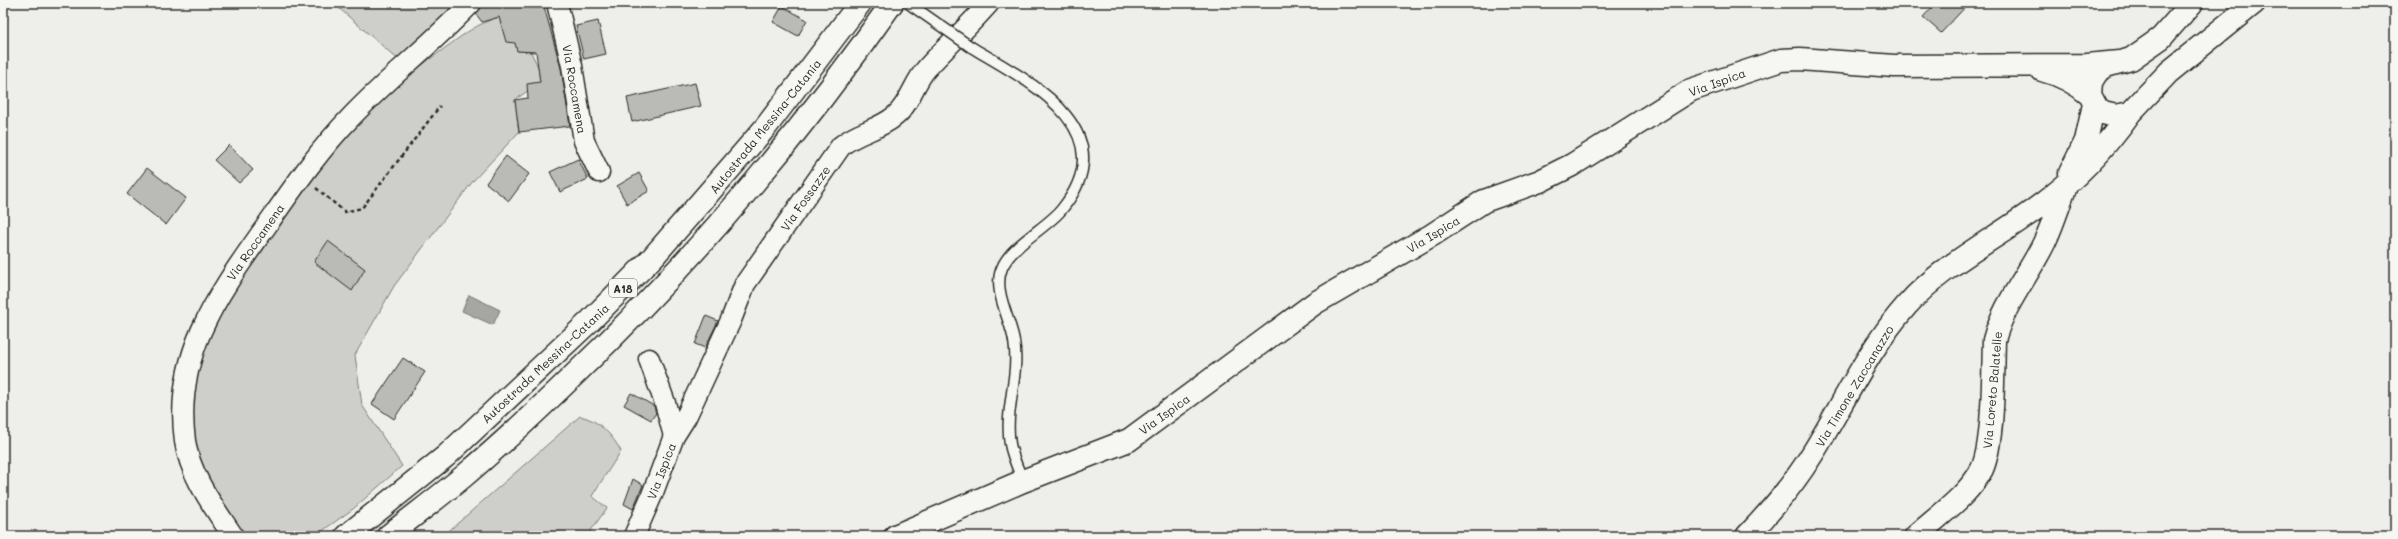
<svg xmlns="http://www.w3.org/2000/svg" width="2398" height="539" font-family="Mali,sans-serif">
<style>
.green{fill:#cececa;stroke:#7c7c7a}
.water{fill:#a6a6a3;stroke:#757573}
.building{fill:#babab7;stroke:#2b2b2b}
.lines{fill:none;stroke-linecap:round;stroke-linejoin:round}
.service-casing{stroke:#2b2b2b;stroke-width:13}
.minor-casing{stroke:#2b2b2b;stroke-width:23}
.tertiary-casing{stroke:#2b2b2b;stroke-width:25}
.motorway-casing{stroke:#2b2b2b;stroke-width:25}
.path{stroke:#2b2b2b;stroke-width:2.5;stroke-dasharray:4 3;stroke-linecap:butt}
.service{stroke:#f6f6f2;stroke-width:10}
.minor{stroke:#f6f6f2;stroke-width:20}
.tertiary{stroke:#f6f6f2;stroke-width:22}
.motorway{stroke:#f6f6f2;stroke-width:22}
.service-bridge-casing{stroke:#2b2b2b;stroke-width:13;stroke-linecap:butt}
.service-bridge{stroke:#f6f6f2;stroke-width:10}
.labels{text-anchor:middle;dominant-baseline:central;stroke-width:3.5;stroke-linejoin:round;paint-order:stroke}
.shield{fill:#f6f6f2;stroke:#686867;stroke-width:1}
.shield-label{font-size:11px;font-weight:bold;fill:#2b2b2b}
.street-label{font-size:12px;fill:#2b2b2b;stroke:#f6f6f2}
</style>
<rect width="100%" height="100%" fill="#eeeeea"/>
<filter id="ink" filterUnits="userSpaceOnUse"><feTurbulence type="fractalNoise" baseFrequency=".025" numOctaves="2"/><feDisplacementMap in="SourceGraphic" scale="8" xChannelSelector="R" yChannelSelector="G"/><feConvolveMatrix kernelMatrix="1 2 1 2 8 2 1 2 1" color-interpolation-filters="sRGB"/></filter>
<g filter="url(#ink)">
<path class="green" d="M333 3H448L454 8 401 62Z
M499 17 515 43 518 51 531 52 538 67 540 82 515 100 519 132 473 181 394 286 355 355 362 405 402 466 353 509 315 536H245C221 506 192 457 192 418 193 393 198 350 210 328 221 306 238 285 252 265 308 182 362 106 445 48 463 35 478 23 499 17Z
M580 416C599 420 612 435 621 451L592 496 607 508 587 536H443Z"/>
<path class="water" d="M469 295 500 310 493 325 462 311Z"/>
<path class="building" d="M543 3 561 68 570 126 519 132 515 100 528 98 527 84 540 82 536 52 517 51 515 43 506 42 499 17 482 22 476 14 483 3Z
M1936 3H1969L1941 33 1923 17Z
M782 6 807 20 798 36 773 22Z
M598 21 606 54 584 59 576 26Z
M695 83 701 106 632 122 627 98Z
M229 145 253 170 239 183 214 160Z
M506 156 529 174 509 201 486 183Z
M578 159 588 179 560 192 550 172Z
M147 168 186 198 166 225 127 194Z
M639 173 649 191 627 204 617 186Z
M328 241 365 269 352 291 314 262Z
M706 316 718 321 705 348 695 344Z
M403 358 425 372 394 419 372 404Z
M631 393 654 406 656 413 651 420 624 405Z
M633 479 643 485 633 509 624 504Z"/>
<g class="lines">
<g class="service-casing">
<path id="service" d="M971 47C1029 81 1126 130 1062 209 1048 227 1011 245 1002 268 992 290 1011 320 1014 341 1020 376 1004 410 1010 444 1012 456 1018 469 1023 481"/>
</g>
<g class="minor-casing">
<path id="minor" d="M557 3 572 66 584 141 599 172
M674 436 686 417 731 320 745 284 841 146C857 132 879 130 895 116 910 104 914 82 927 68 947 46 969 26 989 3
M233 536C214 507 190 476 185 441 173 353 220 292 267 225 293 188 319 150 351 117 389 77 433 43 471 3
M634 536 652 495 674 436 665 403 649 359"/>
</g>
<g class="tertiary-casing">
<path id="tertiary" d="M2192 3 2161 38 2131 59 2106 66 2097 72 2091 82 2090 95 2097 108 2103 113 2116 116 2130 113 2169 72 2254 3
M2042 70C2061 75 2075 82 2090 95
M2070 173 2086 141 2094 104
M895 536 1023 481 1129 440 1315 303 1432 235 1484 201 1540 181 1572 165 1691 90 1781 60 1800 59 1894 66 2087 65 2119 62
M1747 536C1771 511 1793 485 1811 456 1843 405 1867 350 1907 305 1944 263 1998 238 2042 204 2076 179 2105 148 2130 113
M1916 536C1936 518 1970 494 1982 469 1994 443 1993 371 1994 340 2004 303 2029 275 2045 241 2053 224 2059 204 2066 186"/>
</g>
<g class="motorway-casing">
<path id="motorway" d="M346 536 446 456 591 320 653 257 765 128 860 3
M388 536C413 516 439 497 464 476 502 444 539 409 575 374 693 261 799 136 892 3"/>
</g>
<path class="path" d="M316 188 345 212 362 208 440 106
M281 536V534"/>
<use href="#service" class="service"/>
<use href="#minor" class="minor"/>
<use href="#tertiary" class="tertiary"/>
<use href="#motorway" class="motorway"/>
<g class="service-bridge-casing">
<path id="service-bridge" d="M908 3 971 47"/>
</g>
<use href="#service-bridge" class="service-bridge"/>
</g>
</g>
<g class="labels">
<rect class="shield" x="609" y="279" width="28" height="18" rx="3"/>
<g class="shield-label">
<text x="623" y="288">A18</text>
</g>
<g class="street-label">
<text transform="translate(1717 82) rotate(-20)">Via Ispica</text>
<text transform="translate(575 89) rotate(80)">Via Roccamena</text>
<text transform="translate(765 126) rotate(-51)">Autostrada Messina-Catania</text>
<text transform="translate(805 198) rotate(-55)">Via Fossazze</text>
<text transform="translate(1433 234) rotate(-31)">Via Ispica</text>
<text transform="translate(255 242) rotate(-55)">Via Roccamena</text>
<text transform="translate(545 363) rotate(-43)">Autostrada Messina-Catania</text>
<text transform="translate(1854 386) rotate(-59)">Via Timone Zaccanazzo</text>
<text transform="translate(1992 390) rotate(-85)">Via Loreto Balatelle</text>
<text transform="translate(1164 414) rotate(-36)">Via Ispica</text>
<text transform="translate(661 471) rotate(-69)">Via Ispica</text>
</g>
</g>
<rect width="2398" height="539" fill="none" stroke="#f6f6f2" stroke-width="16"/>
<rect x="8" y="8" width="2382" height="523" fill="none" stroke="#2b2b2b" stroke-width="1.5" filter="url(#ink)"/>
</svg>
